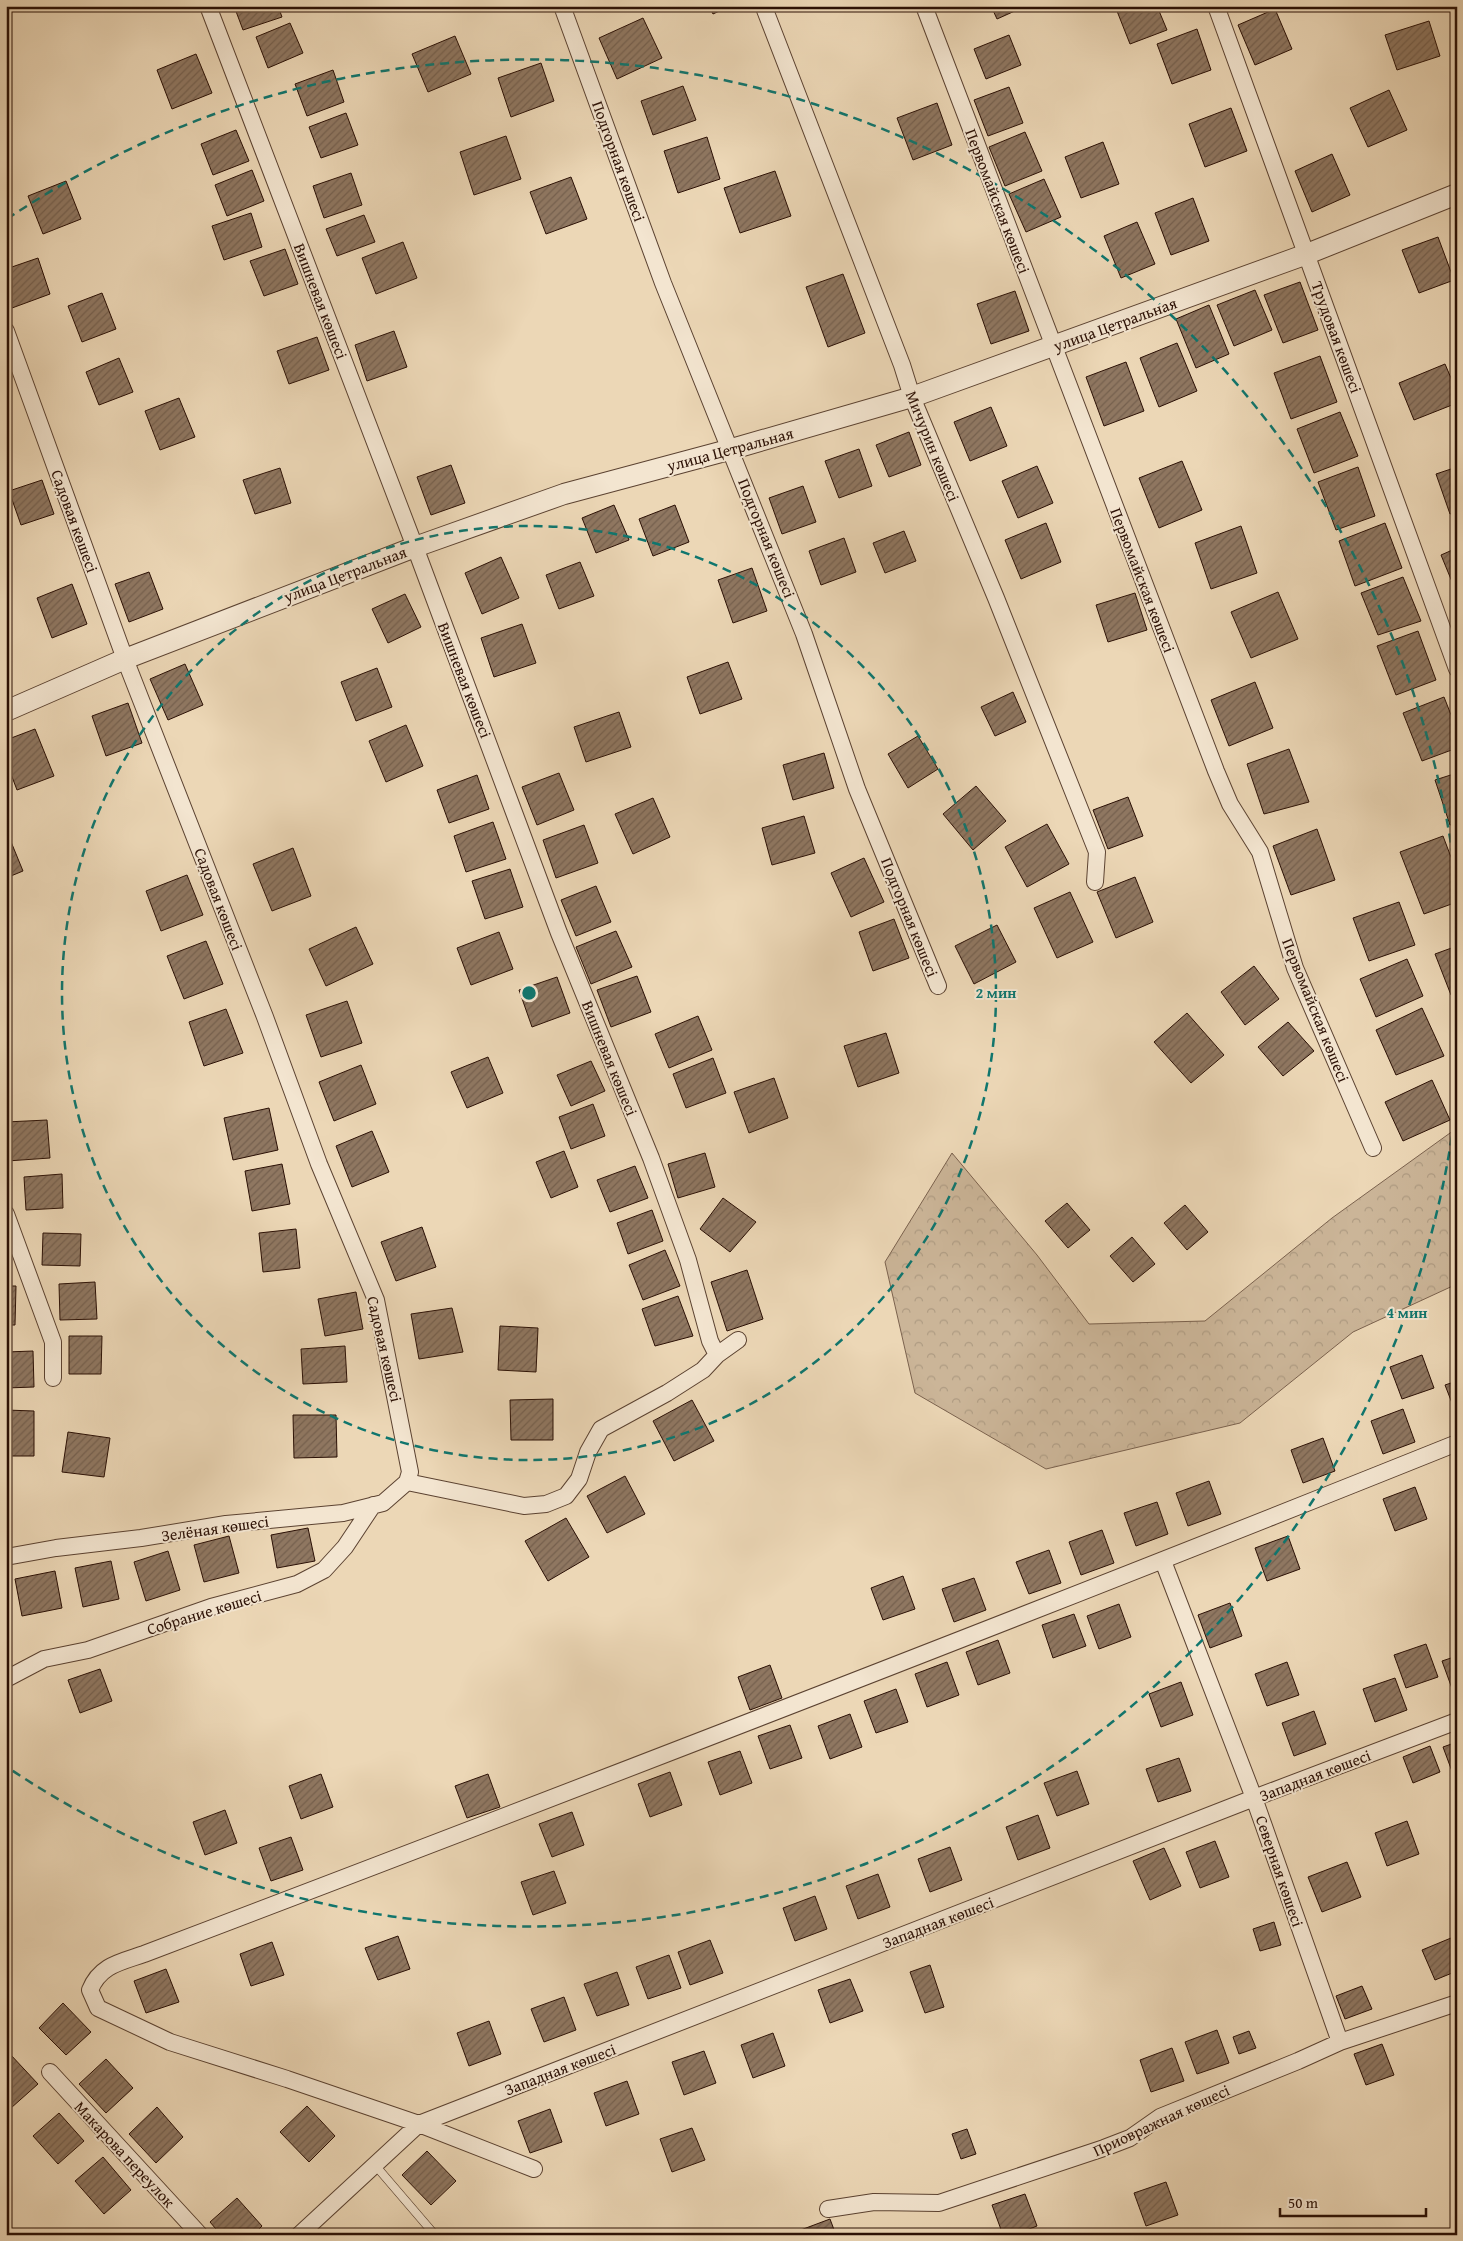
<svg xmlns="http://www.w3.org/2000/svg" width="1463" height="2241" font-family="'Gentium Book Plus',serif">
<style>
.forest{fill:url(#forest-crowns);stroke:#7b624e}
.building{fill:url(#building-hatch);stroke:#2b1005}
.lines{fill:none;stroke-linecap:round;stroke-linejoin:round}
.service-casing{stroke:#5b4231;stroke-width:9}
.minor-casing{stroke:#5b4231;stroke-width:18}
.tertiary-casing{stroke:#5b4231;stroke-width:22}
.service{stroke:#f3e5d0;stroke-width:8}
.minor{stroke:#f3e5d0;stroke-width:16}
.tertiary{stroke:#f3e5d0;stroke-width:20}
.ring{fill:none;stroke:#0f766e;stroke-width:2.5;stroke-dasharray:9 6}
.labels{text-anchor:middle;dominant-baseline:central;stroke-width:4;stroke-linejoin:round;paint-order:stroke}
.street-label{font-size:16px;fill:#2b1005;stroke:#f3e5d0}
.centre{fill:#0f766e;stroke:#f3e5d0;stroke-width:2.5}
.ring-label{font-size:15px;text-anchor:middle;font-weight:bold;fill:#0f766e;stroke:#f3e5d0;stroke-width:4;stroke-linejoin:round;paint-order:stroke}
</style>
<defs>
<pattern id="forest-crowns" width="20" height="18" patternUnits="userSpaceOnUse" patternTransform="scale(1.25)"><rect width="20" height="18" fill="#cbb598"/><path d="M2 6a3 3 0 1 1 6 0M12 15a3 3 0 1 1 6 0" fill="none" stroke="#ae9b82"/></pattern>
<pattern id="building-hatch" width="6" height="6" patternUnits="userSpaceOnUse" patternTransform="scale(1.25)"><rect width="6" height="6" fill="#8f7761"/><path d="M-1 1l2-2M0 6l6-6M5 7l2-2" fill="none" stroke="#75604e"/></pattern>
</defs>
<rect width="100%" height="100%" fill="#ecd7b6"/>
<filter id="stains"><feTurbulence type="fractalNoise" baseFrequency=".004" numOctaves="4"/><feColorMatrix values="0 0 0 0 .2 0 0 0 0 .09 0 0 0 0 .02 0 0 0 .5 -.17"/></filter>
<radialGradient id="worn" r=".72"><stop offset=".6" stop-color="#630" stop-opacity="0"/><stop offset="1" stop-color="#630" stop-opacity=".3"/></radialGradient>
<path class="forest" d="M1457 1128V1284L1353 1332 1240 1423 1046 1469 915 1393 885 1262 952 1153 1037 1255 1089 1324 1205 1321 1332 1218Z"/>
<path class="building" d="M234 6H278L282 17 243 30Z
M709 6H730L713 14Z
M991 6H1026L997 19Z
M1115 6H1157L1167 30 1130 44Z
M1275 9 1292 49 1255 65 1238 25Z
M643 18 662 58 617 79 599 38Z
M1429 21 1440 56 1397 70 1385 35Z
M290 23 303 53 268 68 256 37Z
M1197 29 1211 70 1172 84 1157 44Z
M1009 35 1021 65 986 79 974 49Z
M455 36 471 74 428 92 412 54Z
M196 54 212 93 172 109 157 70Z
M541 63 554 101 511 117 498 78Z
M333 70 344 102 307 116 295 84Z
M683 86 696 120 653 135 641 101Z
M1009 87 1023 123 988 136 974 100Z
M1389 90 1407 130 1368 147 1350 108Z
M937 103 952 145 913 160 897 118Z
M1231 108 1247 151 1205 167 1189 124Z
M346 113 358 145 321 158 309 127Z
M236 130 249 161 213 175 201 144Z
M1025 132 1042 171 1005 186 989 147Z
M506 136 521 179 474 195 460 152Z
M707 137 720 179 678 193 664 151Z
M1103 142 1119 184 1081 198 1065 157Z
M1332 154 1350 195 1312 212 1295 171Z
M252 170 264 201 227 216 215 185Z
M775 171 791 216 740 233 724 188Z
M351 173 362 205 324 218 313 186Z
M571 177 587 219 546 234 530 192Z
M1044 179 1061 217 1026 232 1009 194Z
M66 181 81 219 43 234 28 196Z
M1193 198 1209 241 1171 255 1155 213Z
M251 213 262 247 224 260 212 226Z
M364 215 375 242 337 256 326 229Z
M1137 222 1155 264 1121 278 1104 236Z
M1438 237 1454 280 1419 293 1402 250Z
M403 242 417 278 376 294 362 258Z
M285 249 298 284 264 296 250 261Z
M38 258 50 294 12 308 6 293V269Z
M843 274 865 333 828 347 806 287Z
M1300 282 1318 330 1283 343 1264 295Z
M1255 290 1272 330 1234 346 1217 305Z
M1015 291 1029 331 991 344 977 304Z
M102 293 116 329 82 342 68 306Z
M1209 305 1229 354 1196 368 1176 319Z
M394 331 407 367 367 381 355 345Z
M317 337 329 370 289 384 277 351Z
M1177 343 1197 391 1159 407 1140 358Z
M1320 356 1337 402 1291 419 1274 373Z
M119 358 133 392 99 405 86 372Z
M1126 362 1144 411 1104 426 1086 377Z
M1445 364 1457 392V403L1414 420 1399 383Z
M179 398 195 437 160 450 145 411Z
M991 407 1007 446 970 461 954 422Z
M1340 412 1358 456 1314 473 1297 429Z
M909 432 921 465 889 477 876 445Z
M859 449 872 486 839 498 825 461Z
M1182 461 1202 510 1159 528 1139 478Z
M451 465 465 503 431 515 417 477Z
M1037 466 1053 503 1018 518 1002 481Z
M1358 467 1375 516 1336 530 1318 482Z
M1457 467V512L1450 514 1436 474Z
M280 468 291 503 255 514 243 480Z
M42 480 54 514 21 525 9 491Z
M803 486 816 522 782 534 769 498Z
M614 505 629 540 596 553 582 518Z
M675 505 689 542 653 556 639 519Z
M1046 523 1061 562 1021 579 1005 540Z
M1385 523 1402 568 1355 586 1339 541Z
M1241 526 1257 573 1211 589 1195 543Z
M904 531 916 561 885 573 873 543Z
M844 538 856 572 821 585 809 551Z
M1457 548V588L1455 589 1441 555Z
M501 557 519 598 482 614 465 573Z
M580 562 594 596 559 609 546 575Z
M752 568 767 611 733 623 718 580Z
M149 572 163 609 129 622 115 584Z
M1403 577 1421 621 1378 635 1361 593Z
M72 584 87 624 52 638 37 598Z
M1278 592 1298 639 1251 658 1231 612Z
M1135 593 1147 630 1108 642 1096 605Z
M405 594 421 627 388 643 372 609Z
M522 624 536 663 494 677 481 638Z
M1418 631 1436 680 1396 695 1377 646Z
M728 662 742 699 700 714 687 677Z
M185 664 203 705 168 720 150 679Z
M377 668 392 707 356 721 341 682Z
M1255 682 1273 728 1229 746 1211 700Z
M1013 692 1026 722 995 736 981 707Z
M1444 697 1457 730V748L1422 761 1403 713Z
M128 703 142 743 106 756 92 716Z
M619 712 631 747 586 762 574 727Z
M406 725 423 766 386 782 369 741Z
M35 729 54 776 17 790 6 761V740Z
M918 736 938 769 908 788 888 754Z
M1289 749 1309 802 1264 814 1247 764Z
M824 753 834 788 793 800 783 765Z
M559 773 574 810 537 825 522 787Z
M1457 773V823L1450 825 1435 780Z
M477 775 489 809 449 823 437 790Z
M976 786 1006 821 973 850 943 814Z
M1128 797 1143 836 1108 849 1093 810Z
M653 798 670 837 633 854 615 814Z
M804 816 815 853 772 865 762 828Z
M493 822 506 859 466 872 454 836Z
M1047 824 1069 864 1027 887 1005 847Z
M584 825 598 863 556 878 543 840Z
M1317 829 1335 880 1291 895 1273 846Z
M7 832 23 871 6 878V833Z
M1443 836 1457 873V902L1424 914 1400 852Z
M293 848 311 896 272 911 253 864Z
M864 858 884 902 851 917 831 873Z
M510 869 523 907 485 919 472 881Z
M187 875 203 915 161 931 146 891Z
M1135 877 1153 922 1116 938 1097 892Z
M596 886 611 922 576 936 561 900Z
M1070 892 1093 942 1057 958 1034 908Z
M1399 902 1415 945 1369 961 1353 918Z
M894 919 909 958 873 971 859 932Z
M997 925 1016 962 974 984 955 946Z
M356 927 373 964 326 986 309 949Z
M616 931 632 967 591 984 576 947Z
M499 932 513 969 471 985 457 948Z
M206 941 223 984 184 999 167 956Z
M1457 946V993L1451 995 1435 954Z
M1407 959 1423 996 1376 1017 1360 979Z
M1254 966 1279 999 1245 1025 1221 992Z
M637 976 651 1012 611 1027 597 990Z
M557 977 570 1013 532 1027 519 990Z
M347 1001 362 1043 321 1057 306 1015Z
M1422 1008 1444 1056 1396 1075 1376 1030Z
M226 1009 243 1053 204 1066 189 1022Z
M1187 1013 1224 1055 1191 1083 1154 1042Z
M698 1016 712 1050 669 1068 655 1034Z
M1288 1022 1314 1051 1283 1076 1258 1047Z
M886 1033 899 1073 858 1087 844 1046Z
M488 1057 503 1093 467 1108 451 1072Z
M713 1058 726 1093 686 1108 673 1074Z
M591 1061 605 1091 571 1106 557 1075Z
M361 1065 376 1104 334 1121 319 1082Z
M774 1078 788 1118 749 1133 734 1092Z
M1432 1080 1450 1120 1403 1141 1385 1102Z
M593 1104 605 1136 571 1149 559 1117Z
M269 1108 278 1150 233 1160 224 1118Z
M47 1120 50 1158 7 1161 6 1122Z
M372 1131 389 1172 352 1187 336 1146Z
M564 1151 578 1187 551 1198 536 1162Z
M705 1153 715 1187 678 1198 668 1164Z
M282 1164 290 1204 252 1211 245 1171Z
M635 1166 648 1198 610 1212 597 1180Z
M62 1174 63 1208 26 1210 24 1177Z
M723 1198 756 1222 730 1252 700 1229Z
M1067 1203 1090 1230 1068 1248 1045 1221Z
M1185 1205 1208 1232 1187 1250 1164 1223Z
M652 1210 663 1241 628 1254 617 1223Z
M422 1227 436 1267 396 1281 381 1242Z
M296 1229 300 1268 263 1272 259 1233Z
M43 1233 81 1234 80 1266 42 1265Z
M1132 1237 1155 1264 1133 1282 1110 1256Z
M665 1250 680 1286 643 1300 629 1265Z
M747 1270 763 1319 727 1331 711 1282Z
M95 1282 97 1319 60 1320 59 1284Z
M6 1286H16L15 1325H6Z
M356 1292 363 1329 325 1336 318 1299Z
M678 1296 693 1336 655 1346 642 1309Z
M452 1308 463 1352 419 1359 411 1314Z
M500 1326 538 1328 536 1372 498 1370Z
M69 1336H102L101 1374H69Z
M345 1346 347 1382 303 1384 301 1349Z
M33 1351 34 1387 6 1388V1352Z
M1422 1355 1434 1388 1402 1399 1390 1367Z
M1457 1381V1416L1445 1385Z
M553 1399V1440H511L510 1400Z
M692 1400 714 1441 674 1461 653 1421Z
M1403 1409 1415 1442 1383 1454 1371 1421Z
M6 1410 34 1411V1456H6Z
M293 1415H336L337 1457 294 1458Z
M68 1432 110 1438 104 1477 62 1472Z
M1323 1438 1335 1471 1303 1483 1291 1450Z
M625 1476 645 1514 607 1533 587 1496Z
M1209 1481 1221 1514 1188 1526 1176 1493Z
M1415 1487 1427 1519 1395 1531 1383 1499Z
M1157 1502 1168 1534 1136 1546 1124 1513Z
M566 1518 589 1557 548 1581 525 1541Z
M308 1528 315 1561 277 1568 271 1535Z
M1102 1530 1114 1563 1081 1575 1069 1542Z
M229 1536 239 1573 204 1582 194 1545Z
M1288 1536 1300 1569 1267 1581 1255 1548Z
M1049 1550 1061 1583 1029 1594 1016 1562Z
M168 1551 180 1590 146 1601 134 1562Z
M111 1561 119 1599 83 1607 75 1568Z
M55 1571 62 1608 22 1616 15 1579Z
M903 1576 915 1609 883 1620 871 1588Z
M974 1578 986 1610 954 1622 942 1589Z
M1230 1603 1242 1636 1210 1648 1198 1615Z
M1119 1604 1131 1637 1099 1649 1087 1616Z
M1074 1614 1086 1646 1053 1658 1042 1625Z
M998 1640 1010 1673 978 1685 966 1652Z
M1426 1644 1438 1677 1406 1688 1394 1655Z
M1457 1656V1693L1454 1694 1442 1661Z
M947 1662 959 1695 927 1707 915 1674Z
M1287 1662 1299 1695 1267 1706 1255 1674Z
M770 1665 782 1698 750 1710 738 1677Z
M100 1669 112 1701 80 1713 68 1680Z
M1395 1678 1407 1710 1375 1722 1363 1689Z
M1181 1682 1193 1715 1161 1727 1149 1694Z
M896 1689 908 1722 876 1733 864 1701Z
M1314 1711 1326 1744 1294 1756 1282 1723Z
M850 1714 862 1747 830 1759 818 1726Z
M790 1725 802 1758 770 1769 758 1736Z
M1457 1742V1773L1453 1774 1443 1747Z
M1430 1746 1440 1772 1413 1783 1403 1757Z
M740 1751 752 1783 720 1795 708 1762Z
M1179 1758 1191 1791 1158 1802 1146 1769Z
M1077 1771 1089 1804 1057 1816 1044 1783Z
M670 1772 682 1805 650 1817 638 1784Z
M321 1774 333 1807 301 1819 289 1786Z
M488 1774 500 1807 467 1818 455 1786Z
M225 1810 237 1843 205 1855 193 1822Z
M572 1812 584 1845 552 1857 539 1824Z
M1038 1815 1050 1848 1018 1860 1006 1827Z
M1407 1821 1419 1854 1387 1866 1375 1833Z
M291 1837 303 1870 271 1881 259 1848Z
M1215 1841 1229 1877 1200 1888 1186 1852Z
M950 1847 962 1880 930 1892 918 1859Z
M1164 1848 1181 1886 1150 1900 1133 1861Z
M1347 1862 1361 1897 1322 1912 1308 1877Z
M554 1871 566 1903 533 1915 521 1882Z
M878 1874 890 1907 858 1919 846 1886Z
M815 1896 827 1929 795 1941 783 1908Z
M1274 1922 1281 1945 1260 1951 1253 1929Z
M398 1936 410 1969 378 1980 365 1948Z
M1451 1938 1457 1950V1971L1435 1980 1422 1950Z
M710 1940 723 1973 690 1985 678 1952Z
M272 1942 284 1975 251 1986 240 1954Z
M669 1955 681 1988 648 1999 636 1967Z
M930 1965 944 2007 925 2013 910 1972Z
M166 1969 179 2002 146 2013 134 1981Z
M617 1972 629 2005 597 2016 584 1984Z
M850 1979 863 2011 830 2023 818 1990Z
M1362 1986 1372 2009 1345 2019 1336 1996Z
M564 1997 576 2030 544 2042 531 2009Z
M63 2003 91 2032 66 2055 39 2028Z
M489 2021 501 2054 469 2066 457 2033Z
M1217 2030 1229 2063 1197 2074 1185 2042Z
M1249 2031 1256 2048 1239 2054 1233 2037Z
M773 2033 785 2066 753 2078 741 2045Z
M1382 2044 1394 2075 1366 2085 1354 2054Z
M1172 2048 1184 2081 1151 2092 1140 2060Z
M704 2051 716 2083 684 2095 672 2062Z
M10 2054 38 2084 11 2108 6 2103V2058Z
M106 2059 133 2088 106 2113 79 2084Z
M627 2081 639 2114 606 2126 594 2093Z
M307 2106 335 2136 309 2162 280 2132Z
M157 2107 183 2137 156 2163 129 2134Z
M550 2109 562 2142 530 2153 518 2121Z
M59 2113 84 2141 58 2164 33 2136Z
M692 2128 705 2160 672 2172 660 2139Z
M967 2129 976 2154 961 2159 952 2134Z
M427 2151 456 2181 431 2205 402 2175Z
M103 2157 131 2190 104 2214 75 2181Z
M1166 2182 1178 2215 1146 2226 1134 2193Z
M1025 2194 1037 2226 1014 2235H1003L992 2205Z
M237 2198 262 2226 253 2235H221L210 2222Z
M830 2219 836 2235H799L798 2231Z"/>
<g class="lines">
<g class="service-casing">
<path id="service" d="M375 2165 435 2235"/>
</g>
<g class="minor-casing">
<path id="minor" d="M208 6 415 547 559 933 651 1158 688 1260 710 1341 717 1355
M562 6 663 283 804 634 857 789 938 986
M924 6 1216 771 1230 804 1260 852 1295 968 1373 1148
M1216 6 1457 669
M765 10 902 365 912 397 996 598 1097 852 1095 882
M6 331 125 659 265 1017 319 1164 376 1300 410 1472 407 1482 383 1503 343 1513 226 1524 141 1538 56 1548 6 1557
M6 1214 53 1342V1378
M407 1482 524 1506 546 1504 566 1496 579 1479 588 1452 601 1429 667 1393 703 1370 717 1355 738 1340
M1163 1561 1254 1798 1340 2042
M6 1679 44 1659 88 1650 211 1607 297 1584 324 1570 345 1547 373 1505
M50 2072 200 2235
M534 2169 419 2124 287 2079 170 2042 98 2008 90 1990C100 1965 121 1962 144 1954 583 1787 1021 1618 1457 1443
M828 2209 874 2202 939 2203 1104 2148 1130 2138 1160 2117 1298 2061 1340 2042 1457 2003
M299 2235 419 2124 1254 1798 1457 1721"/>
</g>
<g class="tertiary-casing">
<path id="tertiary" d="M6 711 125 659 415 547 564 494 732 449 912 397 1307 254 1457 194"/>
</g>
<use href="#service" class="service"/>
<use href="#minor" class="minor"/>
<use href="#tertiary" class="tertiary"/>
</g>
<g class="ring">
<circle cx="529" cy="993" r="467"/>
<path d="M1456 1107A934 934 0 0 1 7 1767M7 219A934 934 0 0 1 1456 879"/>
</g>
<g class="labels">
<g class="street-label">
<text transform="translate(619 161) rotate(70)">Подгорная көшесі</text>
<text transform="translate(998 201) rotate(69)">Первомайская көшесі</text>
<text transform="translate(321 301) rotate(69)">Вишневая көшесі</text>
<text transform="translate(1115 324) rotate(-20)">улица Цетральная</text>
<text transform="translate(1337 337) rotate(70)">Трудовая көшесі</text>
<text transform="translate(933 446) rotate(68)">Мичурин көшесі</text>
<text transform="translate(730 449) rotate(-15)">улица Цетральная</text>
<text transform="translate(75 521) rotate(70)">Садовая көшесі</text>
<text transform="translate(767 538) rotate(68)">Подгорная көшесі</text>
<text transform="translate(345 574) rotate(-21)">улица Цетральная</text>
<text transform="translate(1143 580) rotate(69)">Первомайская көшесі</text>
<text transform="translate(465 680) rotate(69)">Вишневая көшесі</text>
<text transform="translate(219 899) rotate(69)">Садовая көшесі</text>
<text transform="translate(910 917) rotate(68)">Подгорная көшесі</text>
<text transform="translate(1316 1010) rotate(68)">Первомайская көшесі</text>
<text transform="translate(610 1058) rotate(68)">Вишневая көшесі</text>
<text transform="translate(385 1349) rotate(77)">Садовая көшесі</text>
<text transform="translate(215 1528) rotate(-8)">Зелёная көшесі</text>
<text transform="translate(204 1612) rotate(-17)">Собрание көшесі</text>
<text transform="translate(1315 1775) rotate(-21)">Западная көшесі</text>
<text transform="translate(1280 1871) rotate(71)">Северная көшесі</text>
<text transform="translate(938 1922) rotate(-21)">Западная көшесі</text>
<text transform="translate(560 2069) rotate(-21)">Западная көшесі</text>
<text transform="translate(1161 2120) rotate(-25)">Приовражная көшесі</text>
<text transform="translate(125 2154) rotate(47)">Макарова переулок</text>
</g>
</g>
<circle cx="529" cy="993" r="8" class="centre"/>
<g class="ring-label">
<text x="996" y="998">2 мин</text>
<text x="1407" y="1318">4 мин</text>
</g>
<rect width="1463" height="2241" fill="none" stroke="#ecd7b6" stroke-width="25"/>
<rect x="8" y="8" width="1448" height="2226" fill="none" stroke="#2b1005" stroke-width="2.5"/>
<rect x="12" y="12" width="1438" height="2216" fill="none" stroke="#2b1005"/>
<path d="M1280 2208v8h146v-8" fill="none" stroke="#2b1005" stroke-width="2.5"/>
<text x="1288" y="2208" font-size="15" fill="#2b1005" stroke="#f3e5d0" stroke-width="4" paint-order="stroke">50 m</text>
<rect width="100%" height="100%" filter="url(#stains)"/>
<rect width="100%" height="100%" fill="url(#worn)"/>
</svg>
